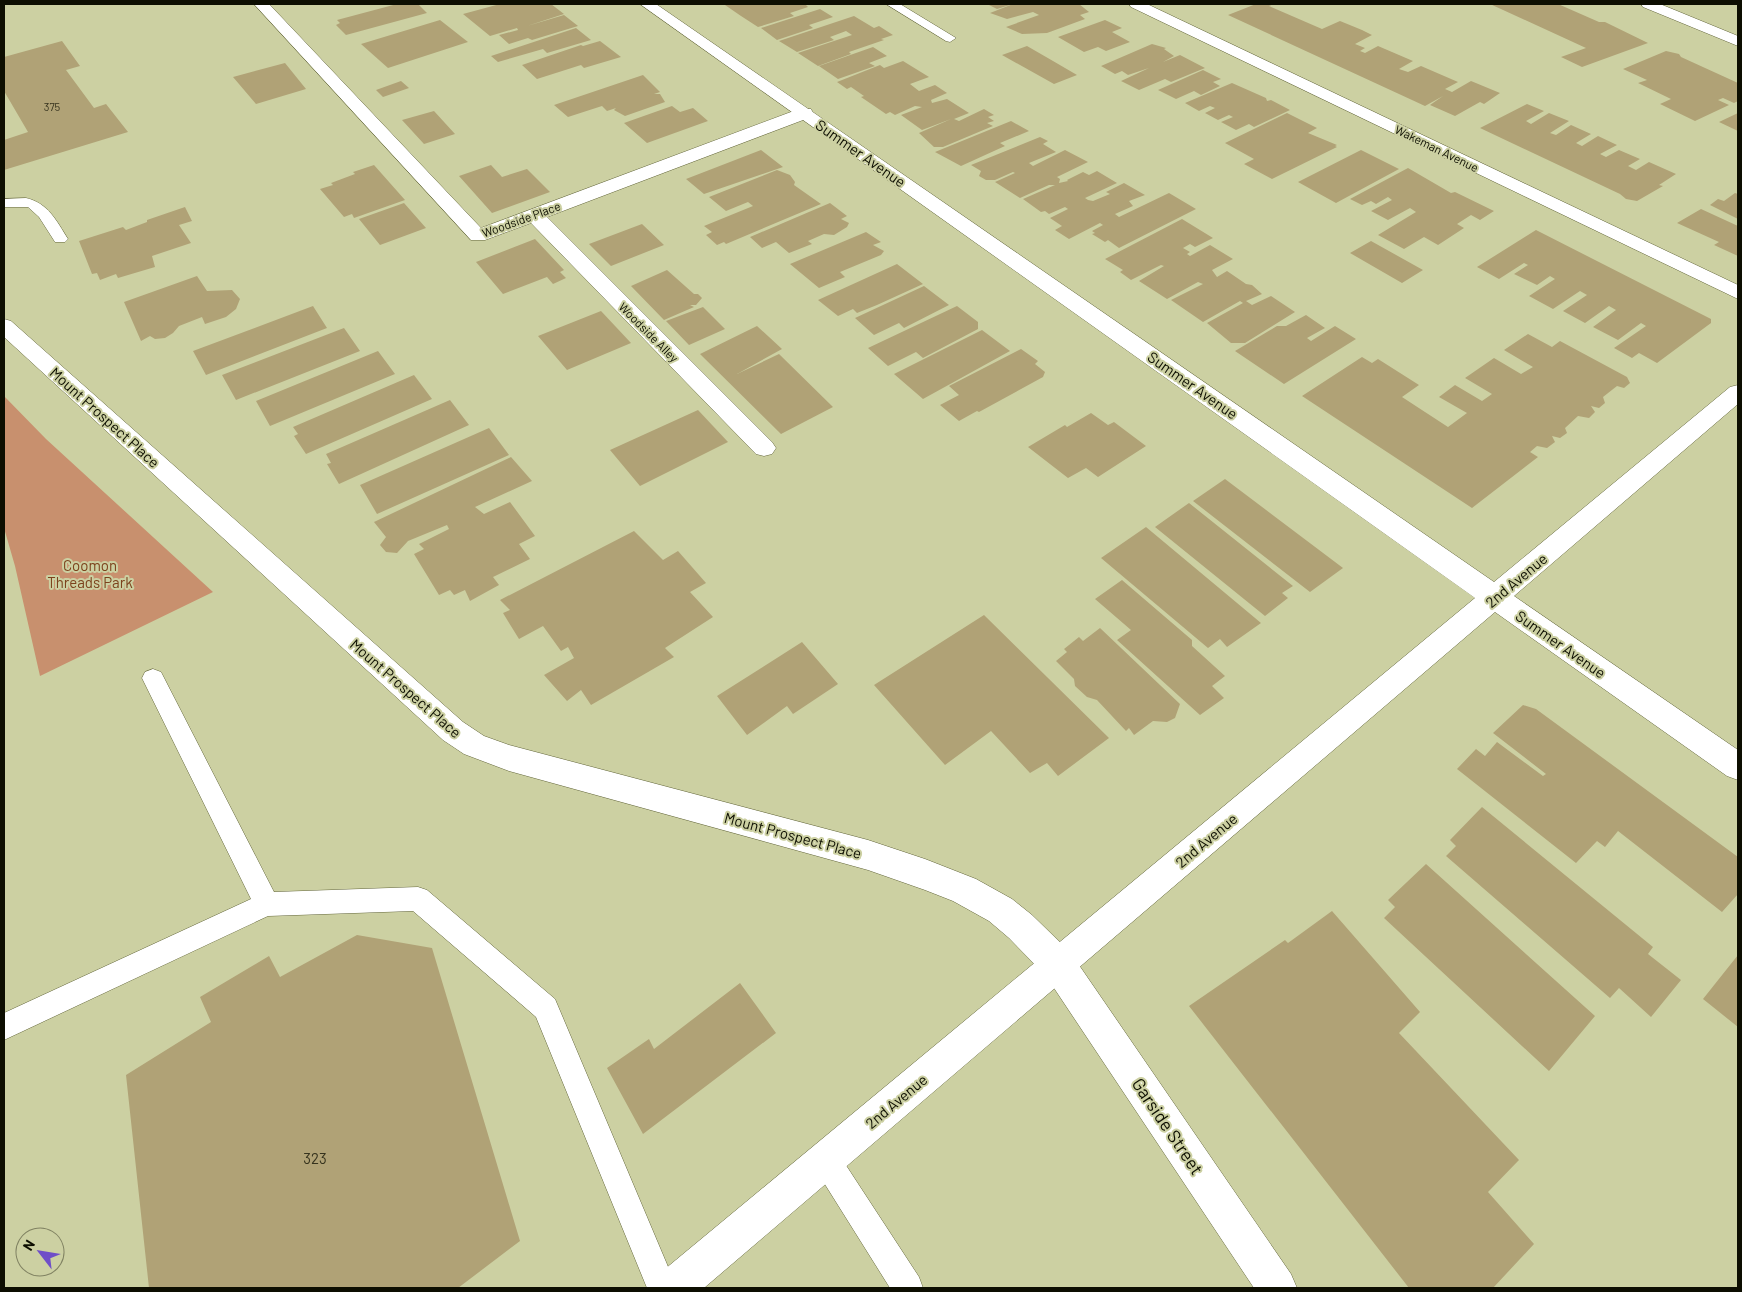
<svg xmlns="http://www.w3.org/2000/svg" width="1742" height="1292" font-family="Barlow,sans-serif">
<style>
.green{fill:#c8906e}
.building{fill:#b0a276}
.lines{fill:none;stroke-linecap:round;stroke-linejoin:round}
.service-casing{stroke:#64673c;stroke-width:1}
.minor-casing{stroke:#64673c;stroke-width:1}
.tertiary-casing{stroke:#64673c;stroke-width:1}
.secondary-casing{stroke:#64673c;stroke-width:1}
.service{fill:#fff;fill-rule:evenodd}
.minor{fill:#fff;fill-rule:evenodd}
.tertiary{fill:#fff;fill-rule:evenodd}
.secondary{fill:#fff;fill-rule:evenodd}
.labels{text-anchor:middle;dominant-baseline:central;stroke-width:4;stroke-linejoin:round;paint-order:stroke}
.far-number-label{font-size:11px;fill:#36331e}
.far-street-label{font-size:12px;fill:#0d0e01;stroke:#ccd0a2}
.street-label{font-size:15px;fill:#0d0e01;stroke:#ccd0a2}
.park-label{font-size:15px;fill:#7c421c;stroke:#ccd0a2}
.near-number-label{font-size:15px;fill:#36331e}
.near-street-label{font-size:18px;fill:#0d0e01;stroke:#ccd0a2}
</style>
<rect width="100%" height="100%" fill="#ccd0a2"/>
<path class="green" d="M4 396 46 439 213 592 40 676 15 566 4 528Z"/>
<path class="building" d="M397 4H418L427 13 346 35 336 25 340 23 337 20Z
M500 4H551L564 14 527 26 564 15 578 26 532 40 528 38 509 44 499 35 518 30 517 28 490 36 463 14Z
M729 4 776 5 809 4 806 5 808 7 790 13 794 16 758 27 741 16 757 11 741 16 725 5Z
M987 4H1013L997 9Z
M1013 4H1079L1089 12 1080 15 1085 19 1047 33 1022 34 1006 27 1039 15 1033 12 1007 19 990 13Z
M1256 4H1274L1269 6 1322 29 1340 21 1362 30 1372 35 1355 44 1365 48 1360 51 1365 53 1378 46 1413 61 1399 69 1408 72 1421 66 1458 82 1445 89 1452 92 1471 81 1500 93 1484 104 1480 102 1455 116 1430 105 1443 96 1425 106 1228 15Z
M1490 4H1558L1599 22H1605L1648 43 1582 67 1561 57 1586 48Z
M820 9 833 17 809 25 813 28 777 40 761 28Z
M854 16 874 28 879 26 893 35 881 39 884 40 849 52 851 54 818 66 798 53 852 35 846 31 830 37 834 40 797 52 779 41Z
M440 20 468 42 388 68 361 44Z
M1105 20 1122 28 1112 32 1130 42 1106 51 1098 47 1084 52 1058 37Z
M576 28 591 40 547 53 543 49 498 62 491 56Z
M62 41 80 66 66 70 94 108 106 104 128 132 4 170V140L28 132 4 91V57Z
M600 41 621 57 584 68 581 65 537 79 522 65 581 45 583 46Z
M1152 44 1166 48 1164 49 1174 56 1163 62 1180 55 1205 68 1171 82 1165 79 1139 90 1121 81 1149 68 1128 75 1122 71 1115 74 1101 66Z
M1027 46 1053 61 1077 75 1054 84 1002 55Z
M873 47 887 56 869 63 875 66 838 79 819 66Z
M1666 51 1679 54 1681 57 1738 83V101L1734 103 1723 98 1718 100 1729 105 1695 121 1660 104 1671 99 1638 83 1647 80 1623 69Z
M903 61 929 77 910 84 919 91 935 85 947 93 931 100 932 103 947 99 969 113 954 119 959 121 984 109 994 115 988 117 994 121 987 123 993 126 943 147H934L919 133 951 119 922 130 901 115 922 107 915 106 895 115 890 112 886 114 861 97 864 96 851 87 847 89 837 82 880 65 884 68Z
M285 63 306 89 256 104 233 77Z
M1203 70 1221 79 1213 82 1220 86 1201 95 1194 91 1176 99 1158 90Z
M643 75 660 92 654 94H660L665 102 625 116 614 110 616 108 607 111 602 106 568 117 554 105Z
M401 81 409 88 383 97 376 90Z
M1232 83 1266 98 1267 101 1271 100 1290 110 1254 127 1249 124 1236 130 1221 122 1233 117 1229 115 1218 120 1205 113 1215 108 1210 106 1199 111 1185 103Z
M1527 104 1544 111 1526 121 1531 124 1549 113 1569 121 1550 133 1556 135 1571 125 1591 134 1576 143 1582 146 1598 136 1617 145 1600 154 1606 157 1619 150 1640 159 1628 166 1636 170 1649 162 1676 174 1659 185 1663 186 1637 201 1626 199 1620 194 1480 128Z
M672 106 680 112 693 108 708 121 647 143 624 123Z
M434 111 455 134 424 144 402 120Z
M1287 113 1317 128 1308 133 1337 145 1335 146 1337 147 1272 179 1244 164 1254 159 1225 143Z
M1738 113V131L1719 122Z
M1011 121 1029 131 1000 143 1005 146 961 166 935 152Z
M1040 137 1048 141 1043 144 1056 152 1029 163 1033 166 1065 150 1088 162 1057 177 1060 179 1059 183 1068 181 1067 180 1083 172 1089 175 1097 171 1117 183 1085 198 1088 200 1093 201 1110 194 1106 192 1124 183 1145 195 1129 201 1133 206 1115 214 1119 217 1169 193 1196 209 1119 248 1108 240 1105 242 1092 234 1095 233 1092 231 1103 225 1100 223 1069 239 1055 230 1062 226 1050 218 1068 209 1065 207 1049 214 1045 211 1041 212 1023 199 1055 185H1049L1020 198 995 182 1015 173 1013 172 995 180H986L979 176 981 171 971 165Z
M761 150 783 167 704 194 686 179Z
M1361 150 1399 169 1336 203 1298 182Z
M374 165 405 200 354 218 352 214 344 217 320 189 333 185 331 183 355 174 353 172Z
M491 165 502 177 527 169 550 192 492 213 459 176Z
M1408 168 1451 193 1455 192 1494 211 1480 220 1471 215 1457 224 1464 228 1438 245 1424 237 1404 249 1378 235 1416 212 1410 208 1388 220 1371 211 1392 200 1388 197 1376 204 1371 201 1362 205 1350 199Z
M777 170 790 175 795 182 794 185 821 204 726 244 724 242 717 245 706 235 712 232 704 226 753 206 748 202 726 211 709 197Z
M1735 193 1738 194V219L1710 205 1718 199 1724 201Z
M404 203 426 228 380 245 359 219Z
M830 203 847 216 841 219 849 223 847 227 834 235 824 234 808 241 812 244 789 253 776 242 762 248 750 237Z
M185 207 192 221 179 225 191 243 152 256 155 267 118 278 116 274 100 280 97 273 92 274 79 241 123 227 126 230 147 222V220Z
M1701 209 1738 226V256L1714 245 1719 242 1677 223Z
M1182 219 1213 238 1195 247 1190 244 1183 248 1190 252 1187 254 1190 256 1210 245 1233 259 1212 270 1217 277 1227 271 1246 284 1252 285 1262 294 1246 301 1252 305 1271 296 1295 312 1245 343H1231L1207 323 1243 303 1240 301 1203 322 1171 300 1203 284 1198 282 1167 299 1139 281 1164 266 1161 265 1131 280 1120 272 1123 270 1105 259Z
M642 224 664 245 611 266 589 244Z
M1536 230 1711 319V323L1657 363 1639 353 1632 358 1614 348 1646 326 1641 323 1618 340 1593 327 1616 310 1609 306 1585 323 1563 311 1587 295 1580 291 1553 309 1529 296 1555 279 1550 276 1537 285 1514 274 1528 265 1524 263 1499 279 1477 267Z
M866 232 881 242 873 245 884 251 881 255 840 272 845 277 819 288 790 264Z
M535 239 564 270 560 272 566 278 553 284 547 277 503 294 476 262Z
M1371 241 1423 270 1402 283 1350 253Z
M897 264 923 284 877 305 857 313 853 309 838 316 818 300Z
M667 270 694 294H698L702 298 696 305H690L694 307 664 320 631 286Z
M197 276 207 291 232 290 240 299 236 309 226 317 205 324 202 317 179 326 173 333 165 338 155 339 150 336 141 341 124 302Z
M924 286 949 305 904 328 899 323 874 335 855 318Z
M313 306 327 328 206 375 193 351Z
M957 306 978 322V329L923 358 916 352 888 366 868 348Z
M703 307 725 329 689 345 666 321Z
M601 311 631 343 567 370 538 336Z
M1306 315 1325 328 1307 338 1311 341 1335 326 1356 339 1284 384 1235 351 1277 326H1286Z
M757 326 782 349 737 374 779 354 833 407 781 434 700 354Z
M344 328 360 351 236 400 222 375Z
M982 330 1010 351 923 399 894 374Z
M1528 334 1552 347 1560 341 1627 377 1630 383 1624 388 1617 386 1603 397 1605 403 1599 408 1591 406 1595 412 1589 418 1578 416 1565 428 1567 433 1560 438 1552 436 1555 442 1547 448 1537 446 1530 452 1538 457 1472 508 1302 396 1362 357 1372 363 1378 359 1419 385 1402 397 1448 427 1467 413 1439 397 1455 385 1482 401 1492 394 1465 378 1494 358 1521 374 1533 367 1504 350Z
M1021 349 1038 361 1035 364 1045 372 1043 377 979 412 977 411 959 421 940 405 959 395 949 386Z
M378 351 395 374 270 426 256 401Z
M414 375 432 399 306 454 294 436 298 434 293 427Z
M450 400 469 425 339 484 327 464 331 463 326 454Z
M698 410 728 442 640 486 610 450Z
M1091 413 1108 425 1114 422 1146 446 1098 477 1086 468 1068 478 1028 447 1065 425 1067 427Z
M489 428 509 455 377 514 360 485Z
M511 457 532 481 475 507 484 514 510 502 535 536 519 544 530 559 493 577 499 585 470 601 465 590 454 595 450 590 439 595 414 554 424 549 419 544 449 529 447 525 408 541 397 553 386 552 380 545 386 537 374 522Z
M1225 479 1343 568 1310 592 1193 501Z
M1189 503 1293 586 1282 593 1288 598 1265 616 1155 527Z
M1146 527 1261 623 1227 647 1220 639 1208 648 1101 558Z
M634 531 663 560 678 551 706 583 690 592 713 617 665 648 674 657 591 705 581 690 567 701 544 675 574 658 568 647 561 651 543 626 519 639 503 613 510 610 500 600Z
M1122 580 1192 640V646L1225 676 1212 686 1224 698 1200 715 1117 640 1131 630 1095 599Z
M984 615 1109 738 1058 776 1047 763 1030 773 991 731 945 765 874 685Z
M1100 628 1180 704 1175 718 1167 722 1153 721 1134 735 1129 728 1126 731 1097 700 1087 697 1075 686 1074 679 1056 661 1067 652 1064 649 1079 637 1083 641Z
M802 642 838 684 793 714 787 706 747 735 717 696Z
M1523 705 1536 709 1738 857V894L1722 912 1618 831 1605 847 1597 841 1576 863 1457 769 1476 749 1485 756 1497 742 1543 776 1546 774 1493 733Z
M1482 807 1653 947 1648 954 1681 980 1651 1017 1619 988 1610 998 1446 856 1456 846 1450 840Z
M1426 864 1595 1016 1549 1071 1384 918 1395 907 1388 900Z
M1332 911 1420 1012 1399 1033 1519 1160 1488 1192 1534 1244 1493 1288H1409L1189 1006 1285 940 1288 943Z
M357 935 432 948 520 1241 458 1288H149L126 1075 211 1022 200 997 269 956 280 977Z
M1738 955V1027L1703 999Z
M740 983 776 1033 643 1134 607 1068 649 1039 654 1049Z"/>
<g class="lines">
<g class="service-casing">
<path id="service" d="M886 4H900L956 38 950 42 946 41Z
M26 198C48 203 56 220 68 239L65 242H55L39 217 28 207H4V199Z
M153 669 161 672 274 892 418 887 427 890 555 999 677 1288H647L536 1017 413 911 268 916 4 1040V1013L251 899 142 678 145 672Z
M826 1145 836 1150 919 1277 923 1288H890L816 1170 811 1160 816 1150Z"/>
</g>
<g class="minor-casing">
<path id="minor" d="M254 4H269L481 228 799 109H811L813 113 811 117 547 217 772 442 776 448 772 454 764 456 756 454 531 223 485 240H471Z
M1129 4H1147L1738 285V299L1131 7Z
M4 319 11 321 463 722 484 736 509 745 868 840 925 859 976 879 1012 899 1032 915 1070 952 1291 1274 1297 1288H1254L1046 976 1009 938 989 921 953 901 925 890 868 870 509 771 464 754 443 740 4 337Z"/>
</g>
<g class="tertiary-casing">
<path id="tertiary" d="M640 4H656L1494 582 1730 387 1738 385V404L1514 596 1738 750V780L1727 776 1495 612 704 1288H653L659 1274 1475 598Z"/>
</g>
<g class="secondary-casing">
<path id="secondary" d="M1641 4H1660L1738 36V46L1643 7Z"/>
</g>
<use href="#service" class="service"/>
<use href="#minor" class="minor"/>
<use href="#tertiary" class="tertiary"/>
<use href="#secondary" class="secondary"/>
</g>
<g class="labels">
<g class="far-number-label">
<text x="52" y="106">375</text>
</g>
<g class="far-street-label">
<text transform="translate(1437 148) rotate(26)">Wakeman Avenue</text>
<text transform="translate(521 219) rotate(-20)">Woodside Place</text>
<text transform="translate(649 332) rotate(45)">Woodside Alley</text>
</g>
<g class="street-label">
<text transform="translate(861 153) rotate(35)">Summer Avenue</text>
<text transform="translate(1193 385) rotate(35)">Summer Avenue</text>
<text transform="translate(105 417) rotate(42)">Mount Prospect Place</text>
<text transform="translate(1516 580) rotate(-40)">2nd Avenue</text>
<text transform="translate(1561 644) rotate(35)">Summer Avenue</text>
<text transform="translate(406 688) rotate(41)">Mount Prospect Place</text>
<text transform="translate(793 835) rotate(15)">Mount Prospect Place</text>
<text transform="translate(1206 840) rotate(-40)">2nd Avenue</text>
<text transform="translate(896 1101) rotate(-40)">2nd Avenue</text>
</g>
<g class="park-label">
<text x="90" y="565">Coomon<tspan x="90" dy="17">Threads Park</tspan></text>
</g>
<g class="near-number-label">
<text x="315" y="1158">323</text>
</g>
<g class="near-street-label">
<text transform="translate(1168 1126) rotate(56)">Garside Street</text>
</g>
</g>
<rect width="1742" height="1292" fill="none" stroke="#0d0e01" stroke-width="10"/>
<g transform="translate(40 1252) rotate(301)"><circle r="24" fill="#ccd0a2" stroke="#808262"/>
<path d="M0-4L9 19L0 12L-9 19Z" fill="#6f4ec8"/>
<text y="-8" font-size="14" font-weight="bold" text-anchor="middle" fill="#0d0e01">N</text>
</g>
</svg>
